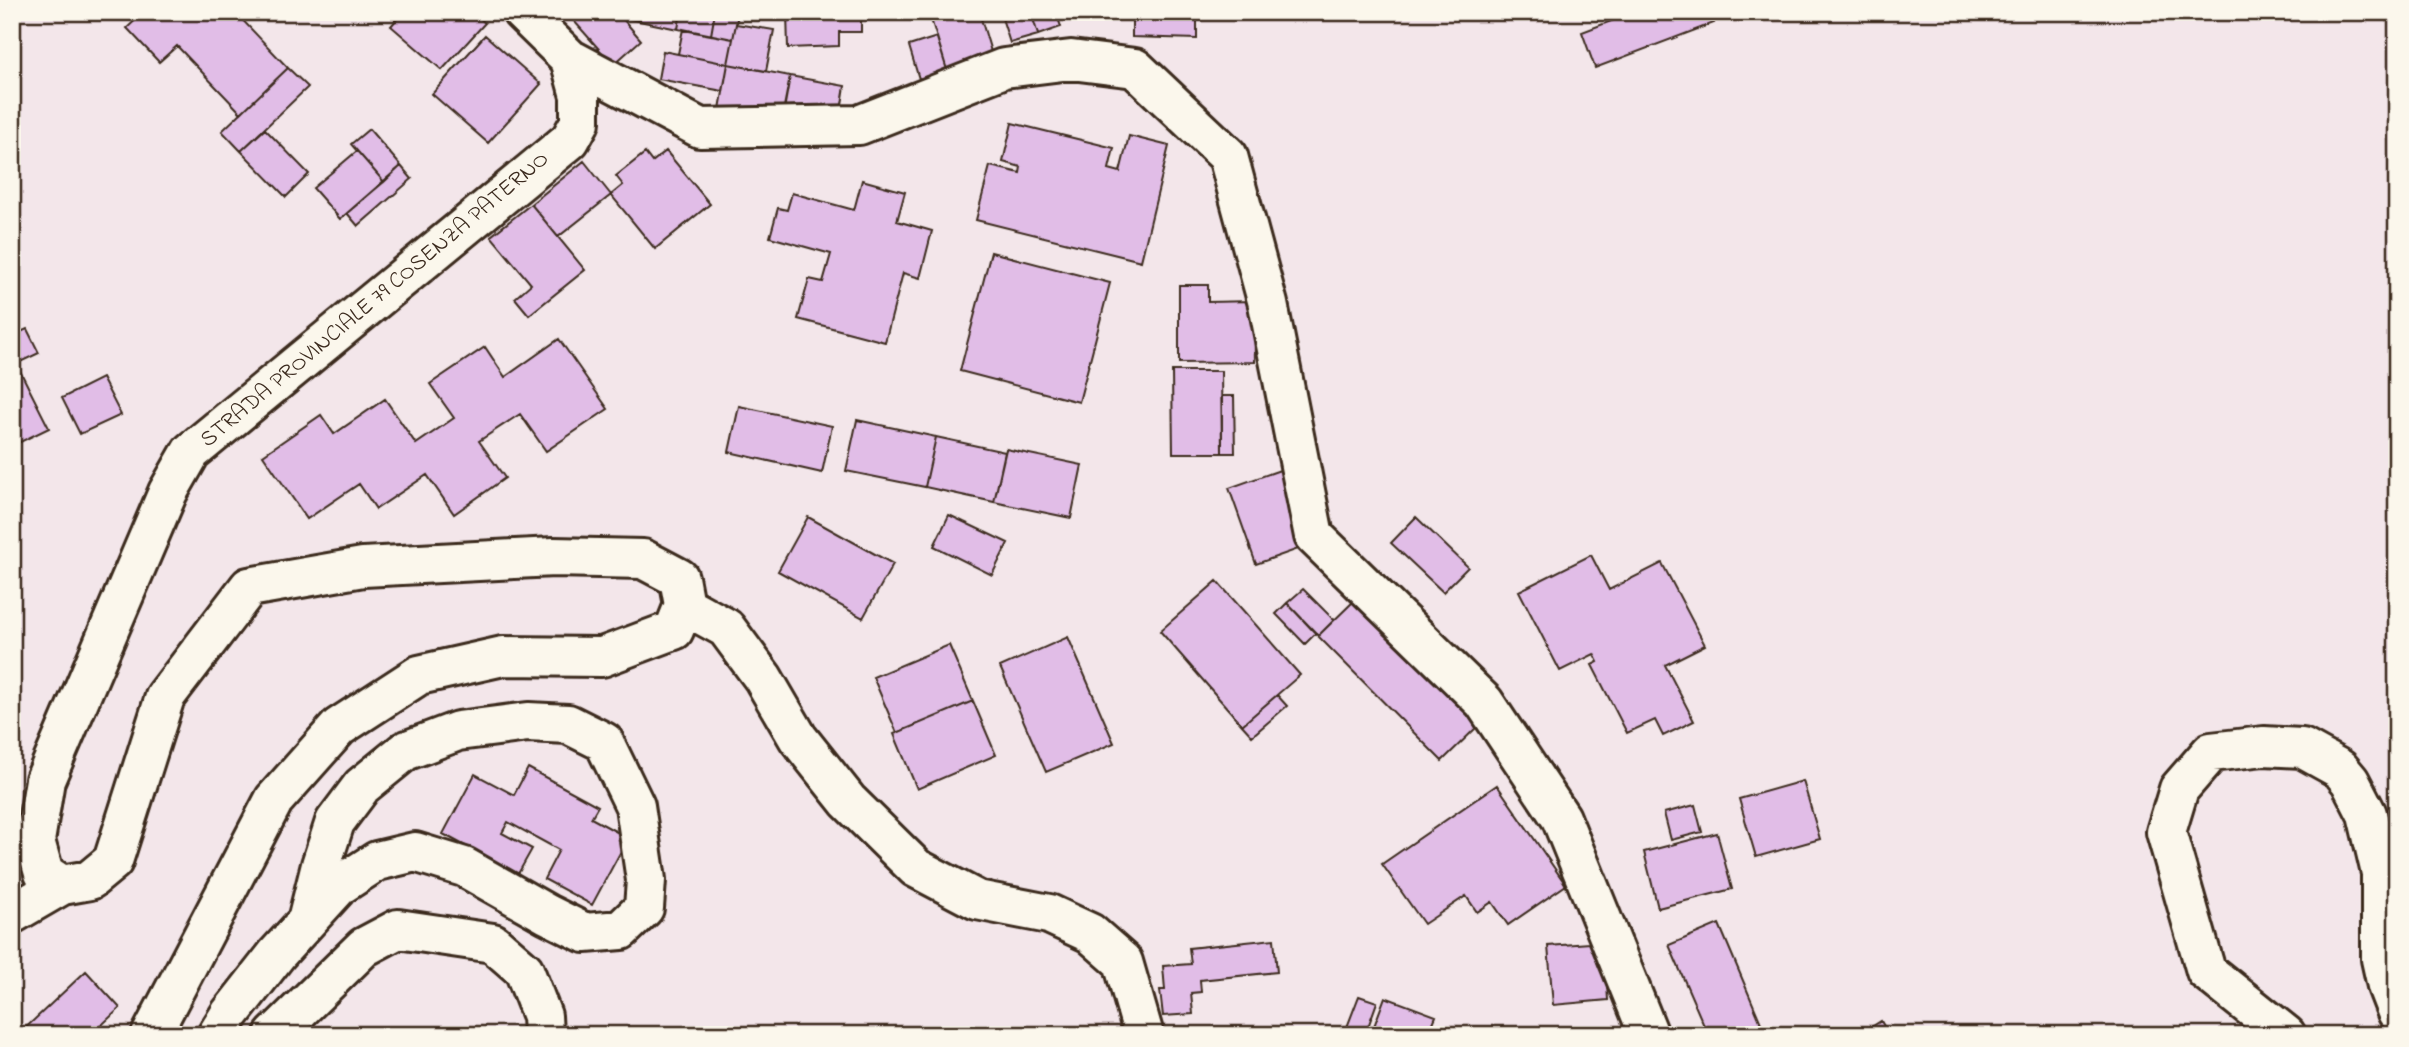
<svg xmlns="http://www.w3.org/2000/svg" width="2409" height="1047" font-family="'Indie Flower',sans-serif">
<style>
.building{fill:#e1bde7;stroke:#3b2a1e;stroke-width:2}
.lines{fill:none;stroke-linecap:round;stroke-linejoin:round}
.minor-casing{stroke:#3b2a1e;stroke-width:44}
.minor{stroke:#fbf7ec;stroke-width:38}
.labels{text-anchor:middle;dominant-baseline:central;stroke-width:5;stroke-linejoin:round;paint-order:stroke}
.street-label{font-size:23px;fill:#3b2a1e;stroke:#fbf7ec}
</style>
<rect width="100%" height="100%" fill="#f3e6ea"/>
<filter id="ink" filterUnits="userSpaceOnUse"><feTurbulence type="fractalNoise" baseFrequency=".0143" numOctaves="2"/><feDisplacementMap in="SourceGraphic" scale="14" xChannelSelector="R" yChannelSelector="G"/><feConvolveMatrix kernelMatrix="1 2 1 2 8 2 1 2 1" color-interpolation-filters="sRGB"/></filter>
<g filter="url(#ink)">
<path class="building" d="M144 12H235L288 68 241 113 177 46 159 62 127 28Z
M403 12H473L485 23 442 70 391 26Z
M566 12H617L641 40 613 65Z
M630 12H681L678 29 629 19Z
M681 12H715L711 35 678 29Z
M715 12 738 14 733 39 711 35Z
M787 12H861V32H839V46L788 48Z
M942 12H979L992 55 947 70 930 16Z
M1000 12H1031L1038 35 1010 43Z
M1040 12H1056L1061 27 1038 35 1032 15Z
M1085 12H1197V39L1132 37V15Z
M1635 12H1710L1714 23 1595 68 1582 32Z
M736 24 774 30 766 71 728 64Z
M683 29 733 39 728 64 678 54Z
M485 35 541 84 488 143 432 94Z
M937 37 947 70 919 79 909 46Z
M663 51 728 64 723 91 658 79Z
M728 64 790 76 782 121 720 109Z
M288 68 308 87 241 151 222 131Z
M790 76 845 86 839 123 783 112Z
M1012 123 1114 148 1109 169 1120 172 1129 136 1169 146 1141 261 976 220 990 166 1020 173 1021 167 1003 162Z
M265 129 309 174 286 197 241 151Z
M369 129 401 166 384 182 351 144Z
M357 151 384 182 340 219 313 188Z
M666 151 710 204 655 249 611 195 623 185 616 176 645 153 652 162Z
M584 161 611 195 558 237 531 204Z
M401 166 412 179 358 226 347 213Z
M862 180 905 192 897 221 932 231 920 278 903 273 885 342 798 319 809 279 823 282 831 254 770 237 778 208 787 210 792 193 854 210Z
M531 204 585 270 529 315 515 298 531 284 491 236Z
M991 252 1110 283 1079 402 960 371Z
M1179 285H1208V302L1254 301 1255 362 1179 363Z
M27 329 39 353 16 364 12 355V336Z
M559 339 608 409 546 451 520 414 479 441 505 478 454 514 427 475 376 509 359 484 307 519 263 455 321 415 334 434 385 399 416 444 454 418 430 384 485 347 505 377Z
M12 355 49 428 12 446Z
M1172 371H1221L1222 453H1173Z
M102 378 121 415 80 434 62 398Z
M1222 396H1234L1235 453H1222Z
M739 406 832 426 822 473 729 452Z
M857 420 936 437 925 487 846 471Z
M936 437 1005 452 994 502 925 487Z
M1006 449 1082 465 1071 518 994 502Z
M1280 470 1307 546 1256 564 1229 488Z
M949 515 1008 543 992 575 934 546Z
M808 517 893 564 863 618 778 571Z
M1416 517 1468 567 1443 592 1391 543Z
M1591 555 1609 590 1662 563 1705 645 1665 665 1694 721 1663 736 1655 720 1627 733 1592 665 1598 662 1594 654 1560 671 1519 591Z
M1217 581 1300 675 1242 725 1160 631Z
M1303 589 1334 620 1318 636 1287 603Z
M1356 599 1479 725 1442 761 1318 636Z
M1287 603 1316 633 1305 644 1276 614Z
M1068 637 1114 743 1046 772 1000 667Z
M949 645 973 701 897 733 873 677Z
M1277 695 1287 706 1252 736 1242 725Z
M973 701 996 755 917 789 894 734Z
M528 768 598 806 591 818 628 838 592 905 544 879 559 850 508 822 502 833 532 849 518 874 443 834 475 774 514 795Z
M1803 781 1820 839 1756 857 1739 799Z
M1497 785 1566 885 1508 925 1492 902 1477 912 1466 896 1424 924 1382 864Z
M1695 805 1702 832 1671 840 1664 813Z
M1717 833 1732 889 1658 908 1644 852Z
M1719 924 1766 1035H1708L1669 945Z
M1274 939 1277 972 1200 980 1201 992 1191 993 1193 1014 1163 1016 1160 990H1165L1163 966 1191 964 1189 948Z
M1604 942 1608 1000 1553 1005 1548 946Z
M86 971 120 1008 91 1035H18Z
M1359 996 1377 1002 1368 1027 1373 1029 1385 997 1436 1016 1428 1035H1344Z
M1881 1021 1889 1035H1859Z
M1472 1029 1487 1035H1469Z"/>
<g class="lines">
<g class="minor-casing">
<path id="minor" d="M570 59 700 128 859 125 1004 68 1071 60 1135 68 1228 156 1268 304 1314 536 1484 702 1561 818 1649 1035
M684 605 726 628 763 678 798 738 848 801 916 868 977 900 1049 914 1090 933 1123 962 1144 1035
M12 914 62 885
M151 1035 274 800 339 727 419 675 503 656 602 657 674 630 684 605 679 578 643 559 554 557 363 567 249 587 165 697 113 861 90 880 62 885 44 873 35 841 45 780 168 492 191 452 570 140 580 122V96L570 59 522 12
M217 1035 230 1014 277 954 340 885 377 861 415 852 464 867 547 914 585 933 621 930 644 908 646 880 635 806 604 742 568 724 528 722 458 731 405 751 362 786 335 822 321 865 307 921
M274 1035 364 947 398 929 493 943 524 970 542 1016 543 1035
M2286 1035 2206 971 2166 832 2179 789 2211 752 2264 746 2302 748 2340 769 2350 781 2367 814 2381 873V959L2387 986 2397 1012"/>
</g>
<use href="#minor" class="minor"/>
</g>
</g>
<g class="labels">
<g class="street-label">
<text transform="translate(375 300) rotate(-40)">STRADA PROVINCIALE 79 COSENZA PATERNO</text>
</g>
</g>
<rect width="2409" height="1047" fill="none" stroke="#fbf7ec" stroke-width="42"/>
<rect x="21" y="21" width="2367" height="1005" fill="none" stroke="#3b2a1e" stroke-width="2.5" filter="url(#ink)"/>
</svg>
